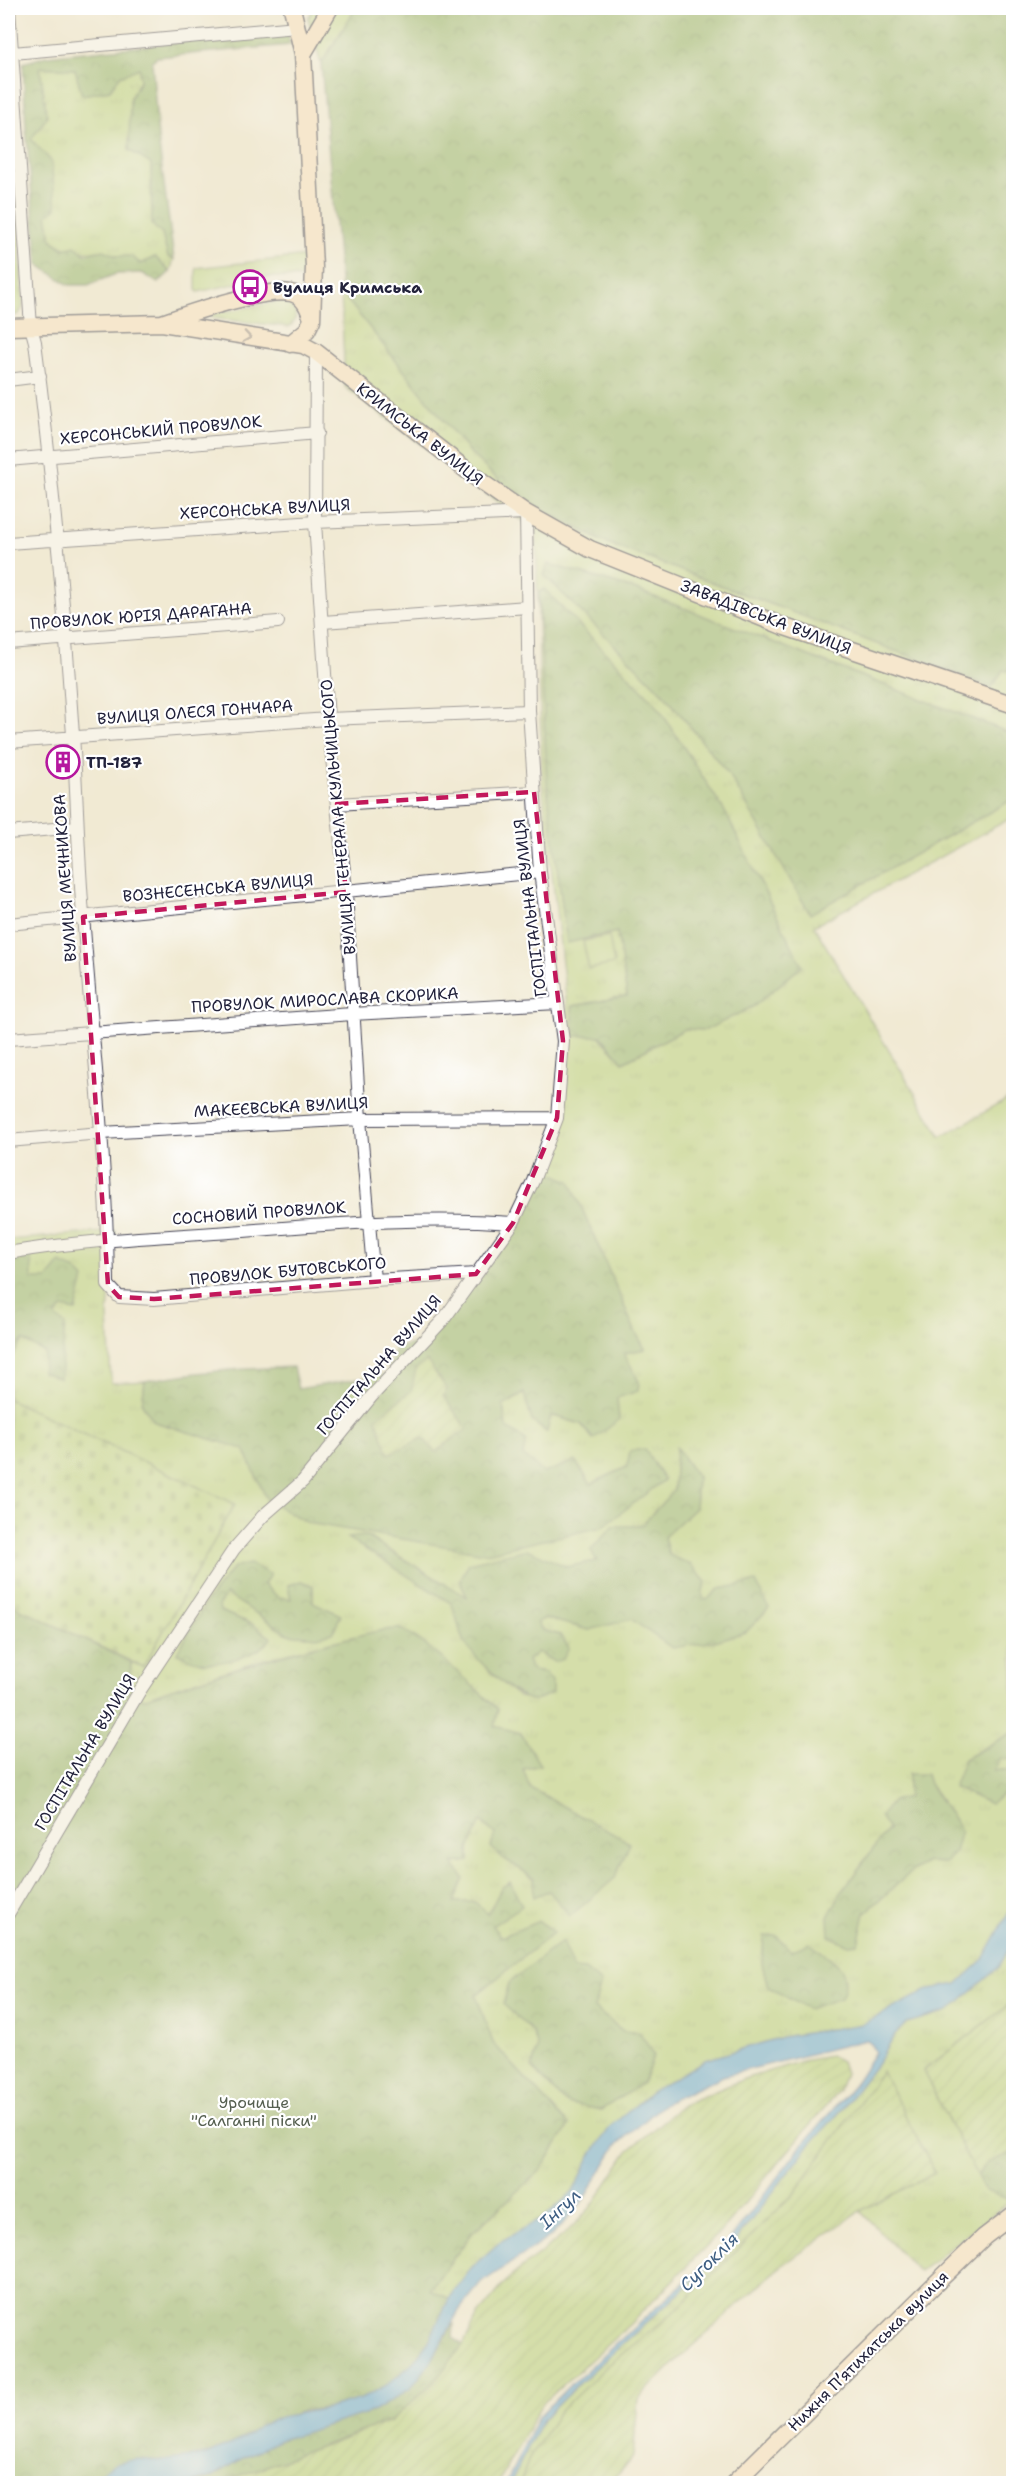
<svg xmlns="http://www.w3.org/2000/svg" width="1021" height="2491" font-family="'Shantell Sans',sans-serif">
<style>
.grass{fill:url(#grass-tufts);stroke:#6b7a5a;stroke-width:1.5;fill-rule:evenodd}
.forest{fill:url(#forest-crowns);stroke:#586a52;stroke-width:1.5}
.cemetery{fill:url(#cemetery-stones);stroke:#6b7a5a;stroke-width:1.5}
.park{fill:#b4d178;stroke:#6b7a5a;stroke-width:1.5}
.garden{fill:url(#garden-furrows);stroke:#6b7a5a;stroke-width:1.5}
.water{fill:#61a8d8;stroke:#42658a;stroke-width:1.5}
.lines{fill:none;stroke-linecap:round;stroke-linejoin:round}
.street-casing{stroke:#414052;stroke-width:14}
.secondary-casing{stroke:#414052;stroke-width:19}
.street{stroke:#fff;stroke-width:12}
.secondary{stroke:#fde5c5;stroke-width:16}
.oneway{stroke:#9a8d87}
.marked{fill:none;stroke:#c2185b;stroke-width:4.5;stroke-dasharray:12 8;stroke-linejoin:round}
.labels{text-anchor:middle;dominant-baseline:central;stroke-width:4.5;stroke-linejoin:round;paint-order:stroke}
.poi-label{font-size:16px;font-weight:bold;fill:#22223b;stroke:#fff;text-anchor:start}
.street-label{font-size:16px;fill:#22223b;stroke:#fff}
.park-label{font-size:16px;fill:#555f50;stroke:#fff}
.water-label{font-size:18px;font-style:italic;fill:#3e5e82;stroke:#fff}
</style>
<defs>
<pattern id="grass-tufts" width="24" height="20" patternUnits="userSpaceOnUse" patternTransform="scale(1.5)"><rect width="24" height="20" fill="#b4d178"/><path d="M3 7l-1-3M5 7V3M7 7l1-3M15 17l-1-3M17 17v-4M19 17l1-3" fill="none" stroke="#9ab369"/></pattern>
<pattern id="forest-crowns" width="20" height="18" patternUnits="userSpaceOnUse" patternTransform="scale(1.5)"><rect width="20" height="18" fill="#8fb368"/><path d="M2 6a3 3 0 1 1 6 0M12 15a3 3 0 1 1 6 0" fill="none" stroke="#749157"/></pattern>
<pattern id="cemetery-stones" width="16" height="16" patternUnits="userSpaceOnUse" patternTransform="scale(1.5)"><rect width="16" height="16" fill="#b4d178"/><path d="M2 7V4a2 2 0 0 1 4 0v3zM10 15v-3a2 2 0 0 1 4 0v3z" fill="#9ab369"/></pattern>
<pattern id="garden-furrows" width="10" height="10" patternUnits="userSpaceOnUse" patternTransform="scale(1.5)"><rect width="10" height="10" fill="#b4d178"/><path d="M-1 1l2-2M0 10L10 0M9 11l2-2" fill="none" stroke="#9ab369"/></pattern>
</defs>
<rect width="100%" height="100%" fill="#fff"/>
<filter id="ink" filterUnits="userSpaceOnUse"><feTurbulence type="fractalNoise" baseFrequency=".0167" numOctaves="2"/><feDisplacementMap in="SourceGraphic" scale="12" xChannelSelector="R" yChannelSelector="G"/><feConvolveMatrix kernelMatrix="1 2 1 2 8 2 1 2 1" color-interpolation-filters="sRGB"/></filter>
<filter id="wash" filterUnits="userSpaceOnUse"><feTurbulence type="fractalNoise" baseFrequency=".008" numOctaves="4" result="noise"/><feDisplacementMap in="SourceGraphic" scale="24" xChannelSelector="R" yChannelSelector="G"/><feGaussianBlur stdDeviation="1.35" result="paint"/><feColorMatrix in="noise" values="0 0 0 0 0 0 0 0 0 0 0 0 0 0 0 0 0 1.4 0 .05"/><feComposite in="paint" operator="in"/></filter>
<g filter="url(#wash)">
<rect width="100%" height="100%" fill="#f1ead3"/>
<path class="grass" d="M314 8H356L321 64 308 18Z
M40 67 76 69 82 95 110 90 120 76 139 67 140 81 130 98 151 164 152 224 162 234 168 257 174 259 170 272 155 257 141 264C127 253 129 259 115 255 110 254 107 250 102 251 80 252 71 254 52 240L30 139 47 117Z
M8 100H12L23 307 19 314 8 317Z
M306 256 307 272 303 278 268 277 198 292 196 290V268Z
M341 292 469 452 514 495 602 541 992 687 1003 669 1013 672V737L1007 732 631 588 549 564 544 574 664 694 730 776 810 913 1013 799V817L814 926 941 1137 1013 1096V1732L964 1759 990 1804 1013 1787V1905L982 1961 957 1984 930 1989 863 2024 782 2037 705 2060 651 2092 611 2127 590 2157 573 2192 543 2218 501 2241 472 2267 449 2299 430 2290 473 2232 540 2171 569 2126 493 2043 476 1995 554 1932 539 1921 501 1937 491 1926 502 1887 488 1914 453 1902V1863L469 1861V1849L480 1821 495 1834 491 1847 503 1858 534 1878 549 1798 530 1788 523 1769 540 1765 493 1726 498 1709 400 1629C312 1642 226 1670 143 1699L129 1692 131 1662 143 1667 235 1504 8 1399V1357L11 1358 23 1339 45 1353 55 1316 62 1308 47 1279 31 1280V1258L8 1259V1240L115 1231 108 1314 111 1383 145 1381 142 1404 155 1422 245 1449 267 1500 485 1553 627 1467 591 1484 544 1473 522 1455 526 1441 506 1427 503 1406 525 1393 532 1421 546 1432 550 1415 581 1424 593 1438 617 1398 639 1382 624 1353 645 1349 635 1331 570 1181 547 1171 566 1097 567 1007 542 785 536 531 345 387ZM544 589 656 704 724 810 745 854 706 1030 685 1029 623 1062 572 1006 627 996 617 932 567 942 547 787 539 592ZM676 1448 697 1477 695 1508 664 1537 669 1556 691 1565 704 1599 709 1598 719 1589 672 1648 631 1619 589 1630 546 1618 537 1622 542 1630 560 1635 528 1660 531 1671 545 1673 535 1700 519 1697 496 1677 463 1640 458 1617 451 1603 366 1536 468 1598 527 1550 567 1567 596 1561 641 1526 674 1490ZM234 1567 269 1574 264 1585 278 1597 291 1599 288 1585 301 1581 313 1586V1602L288 1634 226 1593 218 1605 220 1611 252 1624 270 1637 266 1645 177 1653 207 1601ZM929 1784 942 1801 945 1863 927 1862 912 1871 865 1913 842 1891 888 1829 893 1801 908 1797ZM777 1936 791 1951 768 1987ZM594 2008 623 2031 640 2033 601 2110 566 2103 532 2068 538 2046 532 2031Z
M285 300C296 307 300 318 289 327L212 318V314Z
M1000 1758 1013 1760V1770H994Z
M1013 1941V1998L1006 2007 923 2071 985 2191 1011 2200 919 2272 860 2211 935 2173 882 2072 793 2195 672 2314 606 2367 529 2459 520 2483 510 2484 542 2420 579 2383 729 2249 806 2148 838 2114 878 2062 895 2034 907 2023 948 2011 999 1967Z"/>
<path class="forest" d="M356 8H1013V672L1003 670 992 687 602 541 514 495 469 452 341 292 321 64Z
M288 31 290 45 157 57 152 61 158 138 174 259 168 257 162 234 152 225 151 164 129 150 130 98 140 81 139 68 120 76 110 90 82 95 75 69 40 67 47 117 31 139 51 161 56 208 47 215 52 240 64 249 75 246 85 254 104 250 116 256H131L141 264 155 257 170 272 158 283 142 273 116 274 88 285H69L38 264 26 129 23 63 46 56Z
M548 564 631 588 1007 732 1013 737V799L810 914 730 776 664 694 544 575Z
M544 589 656 704 724 810 802 966 754 1006 706 1030 685 1029 623 1062 601 1036H574L572 1006 627 996 617 932 567 943 547 787 539 592Z
M547 1171 570 1181 635 1331 645 1349 624 1353 639 1382 638 1391 617 1398 619 1420 593 1439 581 1424 551 1415 547 1432 532 1421 524 1393 503 1406 506 1427 526 1441 523 1455 544 1473 575 1461 591 1484 627 1467 630 1451 645 1449 664 1480 602 1527 485 1553 308 1523 267 1500 244 1449 155 1422 142 1404 145 1381C194 1371 243 1369 293 1367L298 1389 387 1374 395 1348 417 1343 476 1280 519 1224Z
M31 1257 32 1279H47L60 1263 76 1270 84 1279 76 1311 62 1308 55 1316 65 1325 60 1378 42 1372 45 1353 23 1340 11 1359 8 1357V1259Z
M676 1447 697 1477 695 1508 664 1537 669 1555 691 1565 706 1582 702 1594 704 1599 709 1598 719 1589 756 1582 769 1608 746 1632 715 1641 672 1648 631 1619 589 1630 545 1618 537 1622 542 1630 560 1635 569 1648 563 1659 554 1662 538 1652 528 1660 532 1671 545 1673 552 1680V1693C547 1695 540 1700 534 1700 517 1701 469 1654 462 1638 458 1626 457 1615 451 1603L347 1538 365 1536 467 1597 460 1580 469 1563 527 1549 567 1567 596 1561 591 1550 613 1526H641L674 1490Z
M250 1564 270 1574 264 1585 278 1597 291 1599 288 1585 301 1581 313 1586V1602L341 1615 332 1633 317 1637 288 1634 226 1594 219 1605 220 1611 252 1624 271 1638C261 1655 219 1666 200 1662 192 1660 185 1656 177 1653L207 1601 234 1567Z
M8 1603 131 1662 129 1692 143 1699C206 1677 270 1657 336 1641 353 1637 381 1628 399 1629 418 1632 480 1694 498 1709L494 1726 521 1733 540 1765 523 1769 530 1788 630 1843 615 1878 570 1916 549 1891 533 1897 534 1878 503 1858 491 1847 495 1834 481 1821 469 1849V1861L453 1863 464 1879 454 1902H475L488 1914 502 1887 510 1882 522 1906 492 1926 501 1937 539 1921 554 1932 476 1995 493 2043 569 2126 540 2171 473 2232 430 2289 449 2299 429 2341 411 2365 387 2385 361 2399 333 2407 303 2411 260 2426 244 2438 206 2455 163 2461 136 2459 102 2472 96 2483H8Z
M1013 1732V1760L1000 1758 994 1770H1013V1787L990 1804 953 1787 964 1759Z
M908 1774H926L929 1784 961 1830 955 1852 945 1863 927 1862 912 1871 865 1913 858 1944 849 1945 829 1936 828 1917 842 1891 888 1829 880 1816 893 1801 908 1797Z
M764 1936H777L791 1951 809 1943C830 1959 855 1967 841 1998L808 2009 768 1987 762 1964Z
M562 1941 573 1969 585 1970 601 1983 594 2008 623 2031 640 2033 654 2055 643 2083 601 2110 566 2103 532 2068 538 2046 532 2031 503 2004 509 1983Z
M1013 2152V2198L1011 2200 985 2191 977 2176 987 2163Z
M454 2323 453 2338 463 2345 435 2381 391 2421 220 2483 191 2484 212 2477 246 2456 280 2440 374 2411 410 2389 430 2363Z"/>
<path class="cemetery" d="M8 1399 235 1504 143 1667 8 1603Z"/>
<path class="park" d="M609 936 614 964 589 969 583 941Z"/>
<path class="garden" d="M427 1361 447 1389 443 1396 467 1429 435 1452 423 1438 389 1454 376 1418 411 1391 416 1369Z
M1013 1998V2152L987 2163 977 2176 923 2071 1006 2007Z
M830 2056 841 2061 845 2073 839 2090 724 2228 630 2324 541 2405 498 2483H220L391 2421 435 2381 463 2345 478 2315 509 2278 566 2233 591 2207 628 2151 682 2105 744 2079 802 2061Z
M882 2071 935 2173 860 2211 779 2268 681 2356 638 2399 633 2457 611 2483H520L529 2459 558 2413 606 2367 672 2314 793 2195Z"/>
<path class="water" d="M1013 1905V1941L999 1967 948 2011 907 2023 895 2034 878 2062 838 2114 806 2149 729 2249 579 2383 542 2420 510 2483H506L538 2417 568 2387 726 2245 798 2150 854 2085 875 2052 871 2045 865 2040 723 2076 665 2103 616 2146 580 2205 551 2236 481 2283 460 2309 430 2363 410 2389 374 2411 280 2440 246 2456 212 2477 191 2483H96L102 2472 115 2463 136 2459 163 2461 206 2455 244 2438 260 2426 280 2417 333 2407 361 2399 387 2385 411 2365 429 2341 449 2299 472 2267 501 2241 543 2218 573 2192 590 2157 610 2127 651 2092 705 2060 782 2037 863 2024 930 1989 957 1984 982 1961Z"/>
</g>
<g filter="url(#ink)">
<g class="lines">
<g class="street-casing">
<path id="street" d="M9 8 31 327 35 342C52 472 64 604 73 735 77 795 78 855 83 915 92 1038 107 1161 108 1285L119 1297 154 1299 374 1280 476 1274
M13 53 297 27
M316 352 315 522 328 719 346 892 360 1119 374 1280
M8 380 40 376
M8 460 317 433
M8 543 315 522 526 513 529 711 540 872 563 1041 557 1118 533 1181 513 1223 444 1319 371 1397 303 1481 263 1516 234 1549 139 1692 8 1914
M323 622 527 607
M8 643 278 622
M8 742 328 719 529 711
M337 804 534 792
M8 833 77 827
M8 924 540 872
M8 1039 352 1014 558 1003
M8 1141 101 1133 360 1119 557 1118
M8 1253C81 1240 156 1237 230 1232 325 1225 419 1216 513 1223"/>
</g>
<g class="secondary-casing">
<path id="secondary" d="M303 54 330 8
M162 323C190 313 263 288 291 293 302 295 308 306 311 316
M8 327 162 323 303 345 316 352 483 483 526 513 590 549 785 627 1014 705
M290 344 307 330 312 320 314 267 303 54 292 8
M733 2484 929 2290 984 2237 1014 2214"/>
</g>
<use href="#street" class="street"/>
<use href="#secondary" class="secondary"/>
</g>
<defs><path id="oneway-chevron" d="M-2-3.5L2.5 0L-2 3.5" fill="none" stroke-width="1.6" stroke-linecap="round" stroke-linejoin="round" transform="scale(1.5)"/></defs>
<use class="oneway" href="#oneway-chevron" transform="translate(247 337) rotate(9)"/>
</g>
<path d="M0 0H1021V2491H0ZM534 792 563 1041 557 1118 513 1223 476 1274 154 1299 119 1297 108 1285 83 917 346 892 337 804Z" fill="#f1ead3" fill-opacity=".55" fill-rule="evenodd"/>
<path class="marked" d="M534 792 563 1041 557 1118 513 1223 476 1274 154 1299 119 1297 108 1285 83 917 346 892 337 804Z"/>
<defs>
<g id="bus-ring" transform="scale(1.725)"><circle r="9.5" fill="#fff" stroke="#b5179e" stroke-width="1.5"/><path d="M-5-6H5V4H4V6H2V4H-2V6H-4V4H-5ZM-3.5-4V0h7V-4ZM-3.5 1.2v1.5H-2V1.2ZM2 1.2v1.5H3.5V1.2Z" fill="#b5179e"/></g>
<g id="building-ring" transform="scale(1.725)"><circle r="9.5" fill="#fff" stroke="#b5179e" stroke-width="1.5"/><path d="M-4-6H4V6H1V3H-1V6H-4ZM-2.5-4.3h1.7v1.8h-1.7ZM.8-4.3h1.7v1.8H.8ZM-2.5-1h1.7V.8h-1.7ZM.8-1h1.7V.8H.8Z" fill="#b5179e"/></g>
</defs>
<g fill-rule="evenodd">
<use href="#bus-ring" x="250" y="287"/>
<use href="#building-ring" x="63" y="762"/>
</g>
<g class="labels">
<g class="poi-label">
<text x="273" y="287">Вулиця Кримська</text>
<text x="86" y="762">ТП-187</text>
</g>
<g class="street-label">
<text transform="translate(161 430) rotate(-5)">ХЕРСОНСЬКИЙ ПРОВУЛОК</text>
<text transform="translate(420 434) rotate(38)">КРИМСЬКА ВУЛИЦЯ</text>
<text transform="translate(265 509) rotate(-3)">ХЕРСОНСЬКА ВУЛИЦЯ</text>
<text transform="translate(141 616) rotate(-4)">ПРОВУЛОК ЮРІЯ ДАРАГАНА</text>
<text transform="translate(766 617) rotate(21)">ЗАВАДІВСЬКА ВУЛИЦЯ</text>
<text transform="translate(195 712) rotate(-4)">ВУЛИЦЯ ОЛЕСЯ ГОНЧАРА</text>
<text transform="translate(338 817) rotate(-95)">ВУЛИЦЯ ГЕНЕРАЛА КУЛЬЧИЦЬКОГО</text>
<text transform="translate(65 878) rotate(-94)">ВУЛИЦЯ МЕЧНИКОВА</text>
<text transform="translate(218 888) rotate(-5)">ВОЗНЕСЕНСЬКА ВУЛИЦЯ</text>
<text transform="translate(530 908) rotate(-97)">ГОСПІТАЛЬНА ВУЛИЦЯ</text>
<text transform="translate(325 1000) rotate(-3)">ПРОВУЛОК МИРОСЛАВА СКОРИКА</text>
<text transform="translate(281 1107) rotate(-3)">МАКЕЄВСЬКА ВУЛИЦЯ</text>
<text transform="translate(259 1213) rotate(-4)">СОСНОВИЙ ПРОВУЛОК</text>
<text transform="translate(288 1271) rotate(-5)">ПРОВУЛОК БУТОВСЬКОГО</text>
<text transform="translate(379 1365) rotate(-49)">ГОСПІТАЛЬНА ВУЛИЦЯ</text>
<text transform="translate(85 1752) rotate(-59)">ГОСПІТАЛЬНА ВУЛИЦЯ</text>
<text transform="translate(868 2351) rotate(-45)">Нижня Пʼятихатська вулиця</text>
</g>
<g class="park-label">
<text x="254" y="2102">Урочище<tspan x="254" dy="18">"Салганні піски"</tspan></text>
</g>
<g class="water-label">
<text transform="translate(560 2209) rotate(-43)">Інгул</text>
<text transform="translate(709 2262) rotate(-45)">Сугоклія</text>
</g>
</g>
<rect width="1021" height="2491" fill="none" stroke="#fff" stroke-width="30"/>
</svg>
